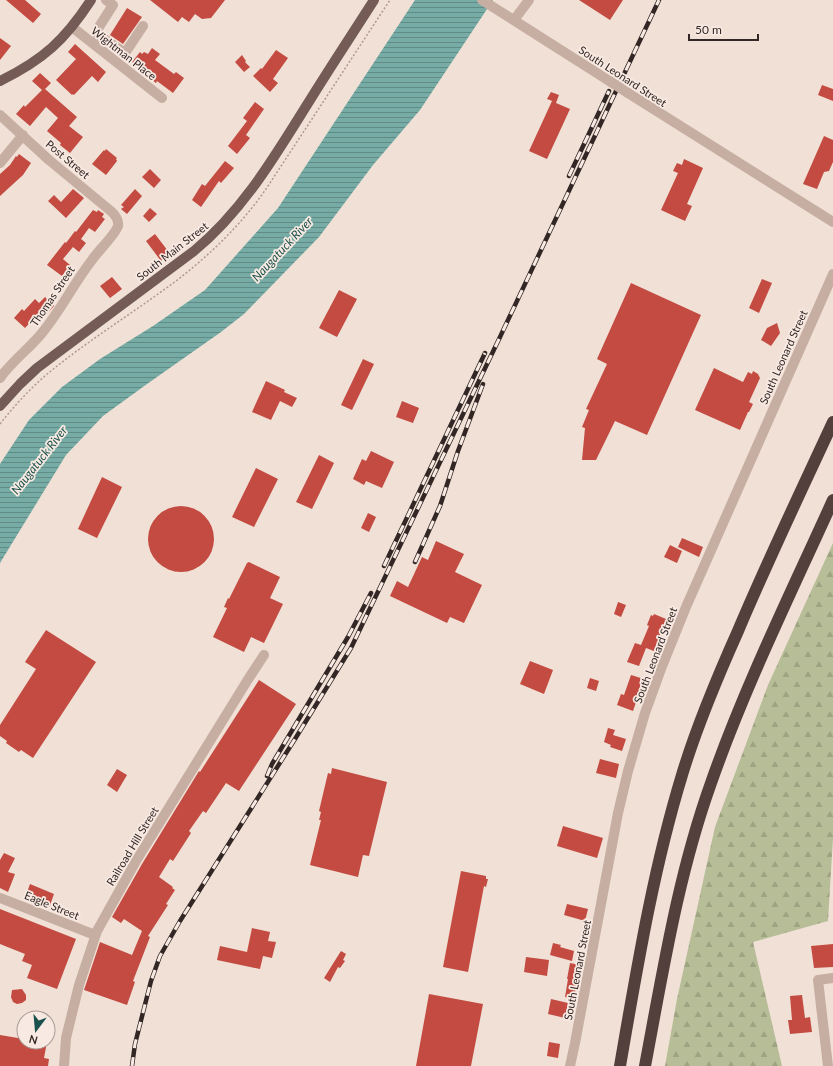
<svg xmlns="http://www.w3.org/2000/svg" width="833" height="1066" font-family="Lato,sans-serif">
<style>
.forest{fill:url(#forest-firs)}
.water{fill:url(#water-rules)}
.building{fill:#c34b41}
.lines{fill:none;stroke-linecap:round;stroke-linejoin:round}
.path{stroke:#b2978d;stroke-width:1.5;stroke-dasharray:2 2;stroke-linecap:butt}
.minor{stroke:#c7aea3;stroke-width:10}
.major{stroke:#745b56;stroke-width:10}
.highway{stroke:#533f3c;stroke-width:12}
.rail-casing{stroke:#322725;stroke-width:4.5}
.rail{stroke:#f8eae2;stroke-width:3;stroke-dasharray:9;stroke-linecap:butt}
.minor-bridge{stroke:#c7aea3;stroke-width:10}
.labels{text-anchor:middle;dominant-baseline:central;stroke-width:3.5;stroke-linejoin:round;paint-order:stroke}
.street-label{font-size:11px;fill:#322725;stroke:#f8eae2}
.water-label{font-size:12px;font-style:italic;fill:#1c524d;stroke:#f8eae2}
</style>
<defs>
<pattern id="forest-firs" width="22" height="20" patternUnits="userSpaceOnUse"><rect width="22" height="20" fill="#b7be97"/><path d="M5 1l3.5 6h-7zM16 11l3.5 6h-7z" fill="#9ea382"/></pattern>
<pattern id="water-rules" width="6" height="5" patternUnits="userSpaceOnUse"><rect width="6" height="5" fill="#76aca5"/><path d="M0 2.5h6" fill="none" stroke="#618c86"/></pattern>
</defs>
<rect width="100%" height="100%" fill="#f0e0d6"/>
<path class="forest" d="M833 543V838L828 921 753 942 782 1066H665L677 999 715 827 768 685Z"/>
<path class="water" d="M415 0H493L420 110 373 165 319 237 244 314 221 332 147 384 103 416 66 455 0 563V464L29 420 62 387 100 359 153 326 205 290 278 208Z"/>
<path class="building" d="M6 0H25L41 14 33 23Z
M150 0H225L211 18 202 19 195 14 189 22 182 17 178 22Z
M579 0H623L610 20Z
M127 8 142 17 123 44 110 35Z
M0 38 11 46 0 60Z
M75 44 106 72 98 82 92 76 74 95 73 94 72 95 56 80 76 59 68 52Z
M152 48 160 54 155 60 174 74 176 72 184 78 173 93 157 81 156 83 148 77 149 75 132 62 140 52 142 54 144 52 148 54Z
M276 50 288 58 273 79 278 83 270 92 253 76 261 68 262 69Z
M242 55 246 61 245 62 250 67 244 72 235 62Z
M40 73 51 83 45 89 77 117 69 126 83 137 70 153 60 145 61 143 47 131 58 118 46 107 30 126 16 114 24 105 25 107 42 90 32 81Z
M822 85 833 89V101L818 95Z
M551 92 559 95 556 103 570 109 547 159 529 151 552 101 555 102 547 99Z
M255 102 264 109 246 135 250 138 237 154 228 146 247 121 243 118Z
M824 136 833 140V162L829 171 824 172 817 189 803 184Z
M106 149 117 158 116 159 117 161 106 175 92 164 104 150 105 151Z
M19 154 31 163 23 175 0 196V174L10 165 16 156 17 157Z
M684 159 703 168 687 204 692 206 685 221 661 210 678 173 673 171 677 163 682 165Z
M225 161 234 168 221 183 219 181 201 207 192 200 202 184 205 186Z
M150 169 161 180 154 188 142 177Z
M73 189 84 198 66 218 48 201 54 195 61 202Z
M135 189 142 196 127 214 121 209 124 207 121 205Z
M150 208 157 214 149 222 143 216Z
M93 210 97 212 98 210 104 214 102 217 105 219 95 232 89 228 81 239 86 243 79 252 73 247 63 259 70 265 62 276 47 265 65 242 66 243 75 231 76 232Z
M155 234 168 251 166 253 168 256 161 261 146 241Z
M112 277 122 289 110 298 100 286Z
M762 279 772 283 759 313 749 308Z
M631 283 701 315 647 435 615 421 596 460H582L585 428 582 427 589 410 586 409 607 364 597 359Z
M339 290 357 299 337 337 319 328Z
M45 297 54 306 45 316 40 312 25 328 14 318 22 309 24 311 35 299 39 303Z
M777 323 780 333 771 346 761 340 767 328Z
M363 359 374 364 352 410 341 405Z
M714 368 743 382 748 372 752 374 753 371 758 374 760 378 749 402 753 404 749 412H748L740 430 695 410Z
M266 381 285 390 284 392 297 398 292 407 280 401 271 420 252 412Z
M402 401 419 408 413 423 396 417Z
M371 451 394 462 382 488 366 481 364 485 353 479 362 459 366 461Z
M319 455 334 463 312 509 296 502Z
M256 468 278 479 254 527 232 517Z
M102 477 122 487 97 538 78 529Z
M148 539a33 33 0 1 1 66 0a33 33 0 1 1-66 0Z
M368 513 376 517 369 532 361 528Z
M682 538 703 547 699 557 678 547Z
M436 541 464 554 455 572 482 585 464 623 450 617 447 623 390 596 397 581 408 587 422 557 428 560Z
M670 545 682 551 677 563 664 557Z
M249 562 280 577 270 598 283 604 264 643 251 637 244 652 213 637 227 608 224 607 228 598 229 599 247 563Z
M618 602 626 605 621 617 614 614Z
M654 614 666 619 654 651 646 648 639 666 627 662 635 643 641 645 649 626 647 625 651 615 653 616Z
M46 630 96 662 33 758 21 750 19 752 6 743 7 741 0 736V725L36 669 25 662Z
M530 661 553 670 544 694 520 684Z
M631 675 644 679 633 711 617 705 621 694 624 695Z
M590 678 599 681 596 691 587 688Z
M259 680 296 704 239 791 226 783 206 813 203 811 189 831 191 833 173 861 170 859 159 877 173 887 172 888 175 890 166 904 168 905 148 936 150 937 133 981 135 982 127 1005 84 990 100 942 132 955 142 931 124 919 121 923 112 917 142 864 199 771 200 772Z
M608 728 615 730 613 735 626 739 622 751 610 747 611 745 604 742Z
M600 759 619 764 616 778 596 773Z
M332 768 387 782 369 856 363 855 358 877 310 865 321 820H319L321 812 319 811 328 773 331 774Z
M117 769 127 775 117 792 107 785Z
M563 826 603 838 597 858 557 846Z
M4 853 15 858 8 872 15 874 8 892 0 888V860Z
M461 871 486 876V879H488L486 887 484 886 468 972 443 967Z
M30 884 54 894 49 908 25 898Z
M567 904 588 909 585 921 564 915Z
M0 909 76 939 57 989 27 978 32 965 22 961 25 954 0 944Z
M252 928 270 932 268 941 276 942 272 958 263 956 260 969 217 960 220 946 247 952Z
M553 943 561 945 560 947 574 951 572 961 550 955Z
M833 944V967L814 968 811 946Z
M341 951 346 954 343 960 345 961 340 968 338 967 330 982 324 978Z
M526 957 549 960 547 976 524 972Z
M570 963 580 965 574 999 565 997 568 979H567Z
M22 989 26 995V1000L22 1003 17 1004 13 1002 11 997 12 990Z
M429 994 483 1004 471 1066H416Z
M802 995 805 1018 810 1017 812 1032 790 1034 788 1020H792L790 996Z
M551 999 568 1003 565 1018 548 1014Z
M0 1035 24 1039V1042H47L44 1058 49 1059 48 1066H0Z
M549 1042 560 1044 558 1058 547 1056Z"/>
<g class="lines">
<path class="path" d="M0 424C14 406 29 390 46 375 87 341 133 313 176 281 211 254 243 223 268 186L390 0"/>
<path class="minor" d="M106 0 113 5 97 30 98 35 125 53 143 26
M482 0 611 82
M514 20 529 0
M72 27 162 98
M628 93 833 222
M0 115 49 160 112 212C116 216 119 220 118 226 115 235 98 251 92 260 74 283 61 310 42 333 29 349 12 361 0 378
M0 163 23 135
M0 898 95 935
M64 1066 66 1038 79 985 97 931 136 861 247 681 264 655
M570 1066 575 1043 618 813 628 771 645 713 661 669 686 607 833 274
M828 1066 818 980 833 978"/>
<path class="major" d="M0 81C43 60 65 40 91 0
M0 406 20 384 37 368 194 251C244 210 276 154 310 100 331 66 353 33 374 0"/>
<path class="highway" d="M620 1066C637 968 653 870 682 775 697 725 717 678 738 631 768 560 801 491 833 422
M645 1066C663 971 678 875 711 783 745 686 791 593 833 500"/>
<g class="rail-casing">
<path id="rail" d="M569 176 609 91
M415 562 440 506 458 451 483 384
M384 566 485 353
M267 776 272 764 348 637 371 593
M132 1066 135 1044 151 981 160 956 180 921 295 739 351 648 500 337 659 0"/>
</g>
<use href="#rail" class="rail"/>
<path class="minor-bridge" d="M611 82 628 93"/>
</g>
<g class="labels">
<g class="street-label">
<text transform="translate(124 53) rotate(38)">Wightman Place</text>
<text transform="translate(623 76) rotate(33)">South Leonard Street</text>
<text transform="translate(68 159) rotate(40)">Post Street</text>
<text transform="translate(172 251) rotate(-38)">South Main Street</text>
<text transform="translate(52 296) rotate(-56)">Thomas Street</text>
<text transform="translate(783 357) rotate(-66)">South Leonard Street</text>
<text transform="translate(655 655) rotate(-69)">South Leonard Street</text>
<text transform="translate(132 846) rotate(-59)">Railroad Hill Street</text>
<text transform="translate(52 905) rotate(22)">Eagle Street</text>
<text transform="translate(577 970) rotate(-79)">South Leonard Street</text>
</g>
<g class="water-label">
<text transform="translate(282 249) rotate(-47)">Naugatuck River</text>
<text transform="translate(39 460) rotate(-52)">Naugatuck River</text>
</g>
</g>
<g transform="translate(36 1030) rotate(196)"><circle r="19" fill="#f8eae2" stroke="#a99c96"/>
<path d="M0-3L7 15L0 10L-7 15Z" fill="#1c524d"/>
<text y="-6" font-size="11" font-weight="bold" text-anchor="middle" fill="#322725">N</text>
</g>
<path d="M689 34v6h69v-6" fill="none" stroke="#322725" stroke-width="2"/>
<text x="695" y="34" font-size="12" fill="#322725" stroke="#f8eae2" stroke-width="3" paint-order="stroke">50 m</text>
</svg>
